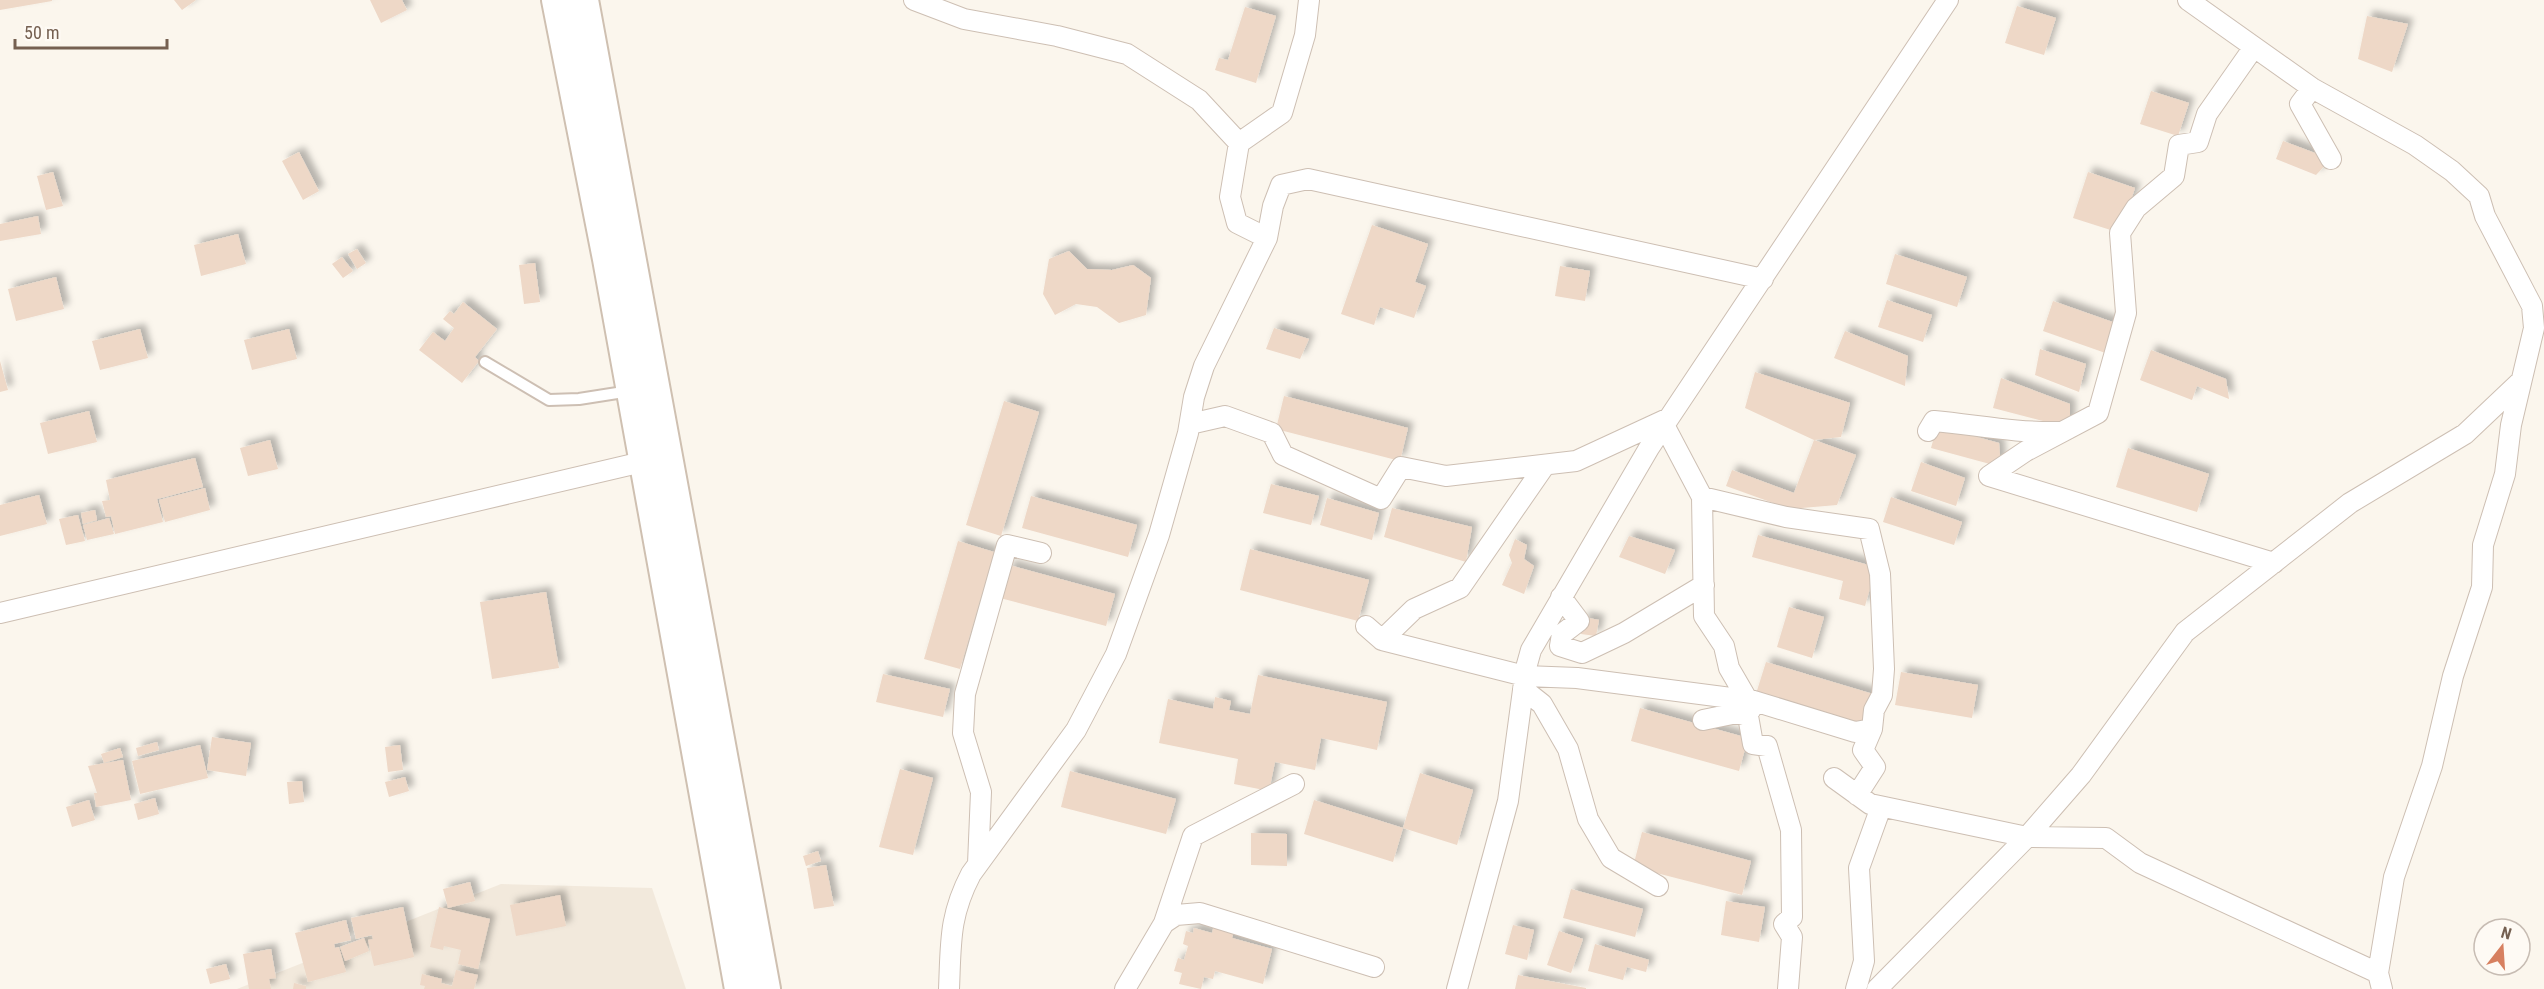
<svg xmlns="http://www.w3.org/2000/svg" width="2544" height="989" font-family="'Roboto Condensed',sans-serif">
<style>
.residential{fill:#f2e9dc}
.building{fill:#eed8c7;filter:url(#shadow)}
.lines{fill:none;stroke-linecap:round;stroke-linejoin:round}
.service-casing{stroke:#cdbfb3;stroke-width:14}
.minor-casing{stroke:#cdbfb3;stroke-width:22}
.secondary-casing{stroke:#cfc0b1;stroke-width:32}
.service{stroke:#fff;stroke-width:10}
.minor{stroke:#fff;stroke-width:20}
.secondary{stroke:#fff;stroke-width:28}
</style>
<defs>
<filter id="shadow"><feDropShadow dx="5.5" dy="-5.5" stdDeviation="3" flood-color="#0004"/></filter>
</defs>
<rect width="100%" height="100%" fill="#fbf6ed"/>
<path class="residential" d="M501 884 652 888 686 989H237Z"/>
<path class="building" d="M0 0H52V1L0 10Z
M174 0H196L182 10Z
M370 0H402L407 10 381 23Z
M2017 6 2056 18 2044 55 2005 43Z
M1245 7 1276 16 1256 83 1215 70 1219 58 1228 60Z
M2367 16 2408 24 2392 72 2358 59Z
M2151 91 2189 103 2178 136 2140 124Z
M2283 141 2331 159 2316 175 2276 159Z
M299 152 319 191 303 200 282 161Z
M53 172 63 206 46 210 37 176Z
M2088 172 2135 188 2120 233 2073 218Z
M38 216 41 234 0 241V224Z
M1372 225 1428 244 1415 282 1426 286 1414 318 1380 307 1374 325 1341 314Z
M238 234 246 264 201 276 194 245Z
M357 249 366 263 357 269 348 254Z
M1069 251 1087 269 1112 270 1133 265 1151 278 1146 315 1119 323 1097 307 1076 304 1055 315 1043 294 1049 259Z
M1895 254 1967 277 1957 307 1886 284Z
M342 257 353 271 343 278 332 264Z
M535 263 540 302 524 304 519 265Z
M1560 266 1590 271 1585 301 1555 296Z
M56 277 64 309 16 321 8 289Z
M1887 300 1932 315 1923 342 1878 327Z
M2053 301 2124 326 2114 356 2043 331Z
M463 302 497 329 475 357 479 361 462 383 419 350 433 332 445 341 454 328 443 319 450 311 454 314Z
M1274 328 1309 339 1300 359 1266 349Z
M140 329 148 358 100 370 92 341Z
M289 329 297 359 252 370 244 340Z
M1845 331 1908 356 1905 386 1834 358Z
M2040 349 2086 364 2079 392 2035 375Z
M2151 350 2226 379 2229 399 2197 386 2192 400 2140 380Z
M0 361 8 390 0 392Z
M1755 372 1850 403 1841 437 1814 440 1856 455 1837 505 1790 509 1726 486 1732 470 1794 493 1814 440 1745 408Z
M2001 378 2070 404V428L1993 408Z
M1284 396 1408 428 1400 461 1276 429Z
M1004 401 1039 412 1001 536 966 525Z
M89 411 97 442 48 454 40 423Z
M1937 426 1999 443 2001 467 1931 448Z
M270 440 278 469 248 476 240 448Z
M2128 448 2209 474 2197 512 2116 487Z
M195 458 203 487 157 499 163 522 115 534 111 516 106 517 102 501 110 500 106 480Z
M1921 462 1965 478 1956 506 1911 491Z
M1271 484 1319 496 1311 525 1263 513Z
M205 488 210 510 165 522 159 500Z
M39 495 47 524 0 536V505Z
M1031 496 1137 525 1128 557 1022 528Z
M1891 497 1962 522 1954 545 1883 522Z
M1327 498 1379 513 1372 540 1320 525Z
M1392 508 1472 527 1466 562 1384 537Z
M95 510 97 520 83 524 81 513Z
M78 515 85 541 66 545 59 519Z
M109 518 114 534 87 540 83 525Z
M1758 535 1876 567 1865 606 1839 599 1843 581 1752 557Z
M1629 536 1675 550 1665 574 1619 557Z
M1515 539 1527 545 1524 559 1534 566 1524 594 1502 585 1512 563 1509 555Z
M958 541 994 552 960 669 924 659Z
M1250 549 1369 580 1358 621 1240 590Z
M1009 565 1115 594 1106 626 1000 598Z
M546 592 559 668 492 679 480 602Z
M1789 607 1824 617 1812 658 1777 647Z
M1583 617 1599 620 1596 636 1581 634Z
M1766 662 1873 694 1861 730 1755 697Z
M1901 672 1978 685 1972 718 1895 705Z
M883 674 950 689 943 717 876 702Z
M1258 675 1387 702 1377 750 1321 738 1315 770 1275 762 1269 791 1234 784 1238 759 1159 743 1168 699 1213 709 1215 697 1231 701 1229 710 1250 714Z
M1640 708 1748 738 1739 771 1631 741Z
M212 737 251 743 246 776 207 770Z
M157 742 159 750 138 756 136 748Z
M200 745 208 778 140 794 132 761Z
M400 745 403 770 388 772 385 747Z
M120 748 123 757 104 763 101 754Z
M123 760 131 800 96 807 94 793H97L88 766Z
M900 769 933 778 913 855 879 847Z
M1070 771 1176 799 1166 834 1061 807Z
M1420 773 1473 790 1457 845 1403 828 1393 862 1304 834 1314 800 1403 828Z
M405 777 409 791 389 797 385 782Z
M302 781 304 802 289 804 287 782Z
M155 798 159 814 138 820 134 804Z
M89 800 95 820 72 827 66 807Z
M1642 832 1751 861 1742 895 1633 867Z
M1251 833 1287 834V866L1251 865Z
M818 851 821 861 806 866 803 856Z
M826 865 834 906 814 909 807 868Z
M470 882 475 901 448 908 443 889Z
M1571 889 1643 909 1635 937 1563 918Z
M560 895 566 926 516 936 510 905Z
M1726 901 1765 907 1759 942 1721 935Z
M403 907 414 957 374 966 368 940 373 939 372 935 356 939 351 918Z
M439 907 490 919 478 969 458 964 461 950 444 946 443 950 430 947Z
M346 920 351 940 334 944 335 948 339 947 346 972 308 982 295 933Z
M1215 922 1235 927 1232 938 1272 949 1263 984 1215 971 1213 979 1204 977 1201 989 1179 984 1182 973 1174 971 1178 958 1184 960 1188 946 1183 944 1186 931 1193 933 1194 928 1212 933Z
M1513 925 1534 930 1527 960 1505 954Z
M1559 931 1583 939 1571 973 1547 965Z
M364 938 369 951 345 961 340 947Z
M1595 944 1649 960 1646 972 1627 967 1623 980 1588 971Z
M271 949 276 978 269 979 271 989H249L243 954Z
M226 964 230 979 210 984 206 969Z
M456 970 478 975 474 989H424L425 986 420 985 422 974 442 979 441 983 452 986Z
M1518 975 1586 988V989H1515Z
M294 983 306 986V989H293Z"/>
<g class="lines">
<g class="service-casing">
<path id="service" d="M485 362 549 400 579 399 630 391"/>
</g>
<g class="minor-casing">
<path id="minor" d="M914 0 964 19 1057 36 1127 54 1199 100 1239 143 1230 197 1237 223 1267 238
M2188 0 2312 88 2415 145 2452 171 2479 196 2485 216 2532 306 2534 328 2511 425 2505 474 2483 545 2482 587 2453 676 2432 766 2394 877 2378 973 2382 989
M2254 47 2207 114 2198 142 2179 145 2174 176 2136 208 2120 233 2126 313 2098 413 2026 451 1989 476 2274 563
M2312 88 2300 104 2331 159
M1239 143 1282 113 1305 35 1309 0
M1190 424 1225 416 1272 433 1283 455 1381 499 1401 467 1446 476 1576 461 1669 418
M1664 425 1702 497 1786 517 1869 529 1880 574 1884 669 1882 695 1874 710 1872 729 1863 750 1875 767 1857 795
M1928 431 1934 421C1977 425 2016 433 2059 432
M1702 497 1704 616 1724 646 1729 668 1747 699
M1561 597 1579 621 1562 634 1560 646 1582 653 1624 633 1704 585
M0 613 655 459
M1366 626 1382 640 1414 609 1460 588 1545 465
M1382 640 1525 676 1577 678 1754 701
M1523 689 1542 704 1568 749 1588 819 1611 858 1658 886
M1750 711 1754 701 1855 732 1872 729
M1703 720 1737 713 1748 716 1753 744 1767 746 1791 830 1792 917 1784 924 1792 937 1788 989
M1834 778 1870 804 2027 837 2106 838 2140 863 2378 973
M978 864 981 792 963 733 965 694 1007 545 1041 553
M1164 923 1193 836 1294 784
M949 989C951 942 949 916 971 874L1076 730 1116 654 1159 535 1188 433 1194 397 1204 366 1267 238 1273 206 1281 185 1308 179 1763 279
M1125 989 1164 923 1176 915 1200 913 1374 967
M1457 989 1508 801 1526 668 1531 650 1649 448 1948 0
M1856 989 1864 961 1859 868 1881 807
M1877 989 2027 837 2081 775 2185 632 2350 503 2465 434 2521 381"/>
</g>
<g class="secondary-casing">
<path id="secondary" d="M556 0 607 259 739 989
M584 0 766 989"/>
</g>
<use href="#service" class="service"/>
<use href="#minor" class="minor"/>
<use href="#secondary" class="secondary"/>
</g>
<g transform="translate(2502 947) rotate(17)"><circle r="28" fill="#fefaf4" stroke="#c7bcb3" stroke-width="1.5"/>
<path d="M0-4.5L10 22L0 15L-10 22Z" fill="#d78060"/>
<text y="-9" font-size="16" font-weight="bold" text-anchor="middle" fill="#756051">N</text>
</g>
<path d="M15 39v9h152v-9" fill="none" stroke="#756051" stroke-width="3"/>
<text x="24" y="39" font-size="18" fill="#756051" stroke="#fefaf4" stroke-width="4.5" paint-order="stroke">50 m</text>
</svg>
